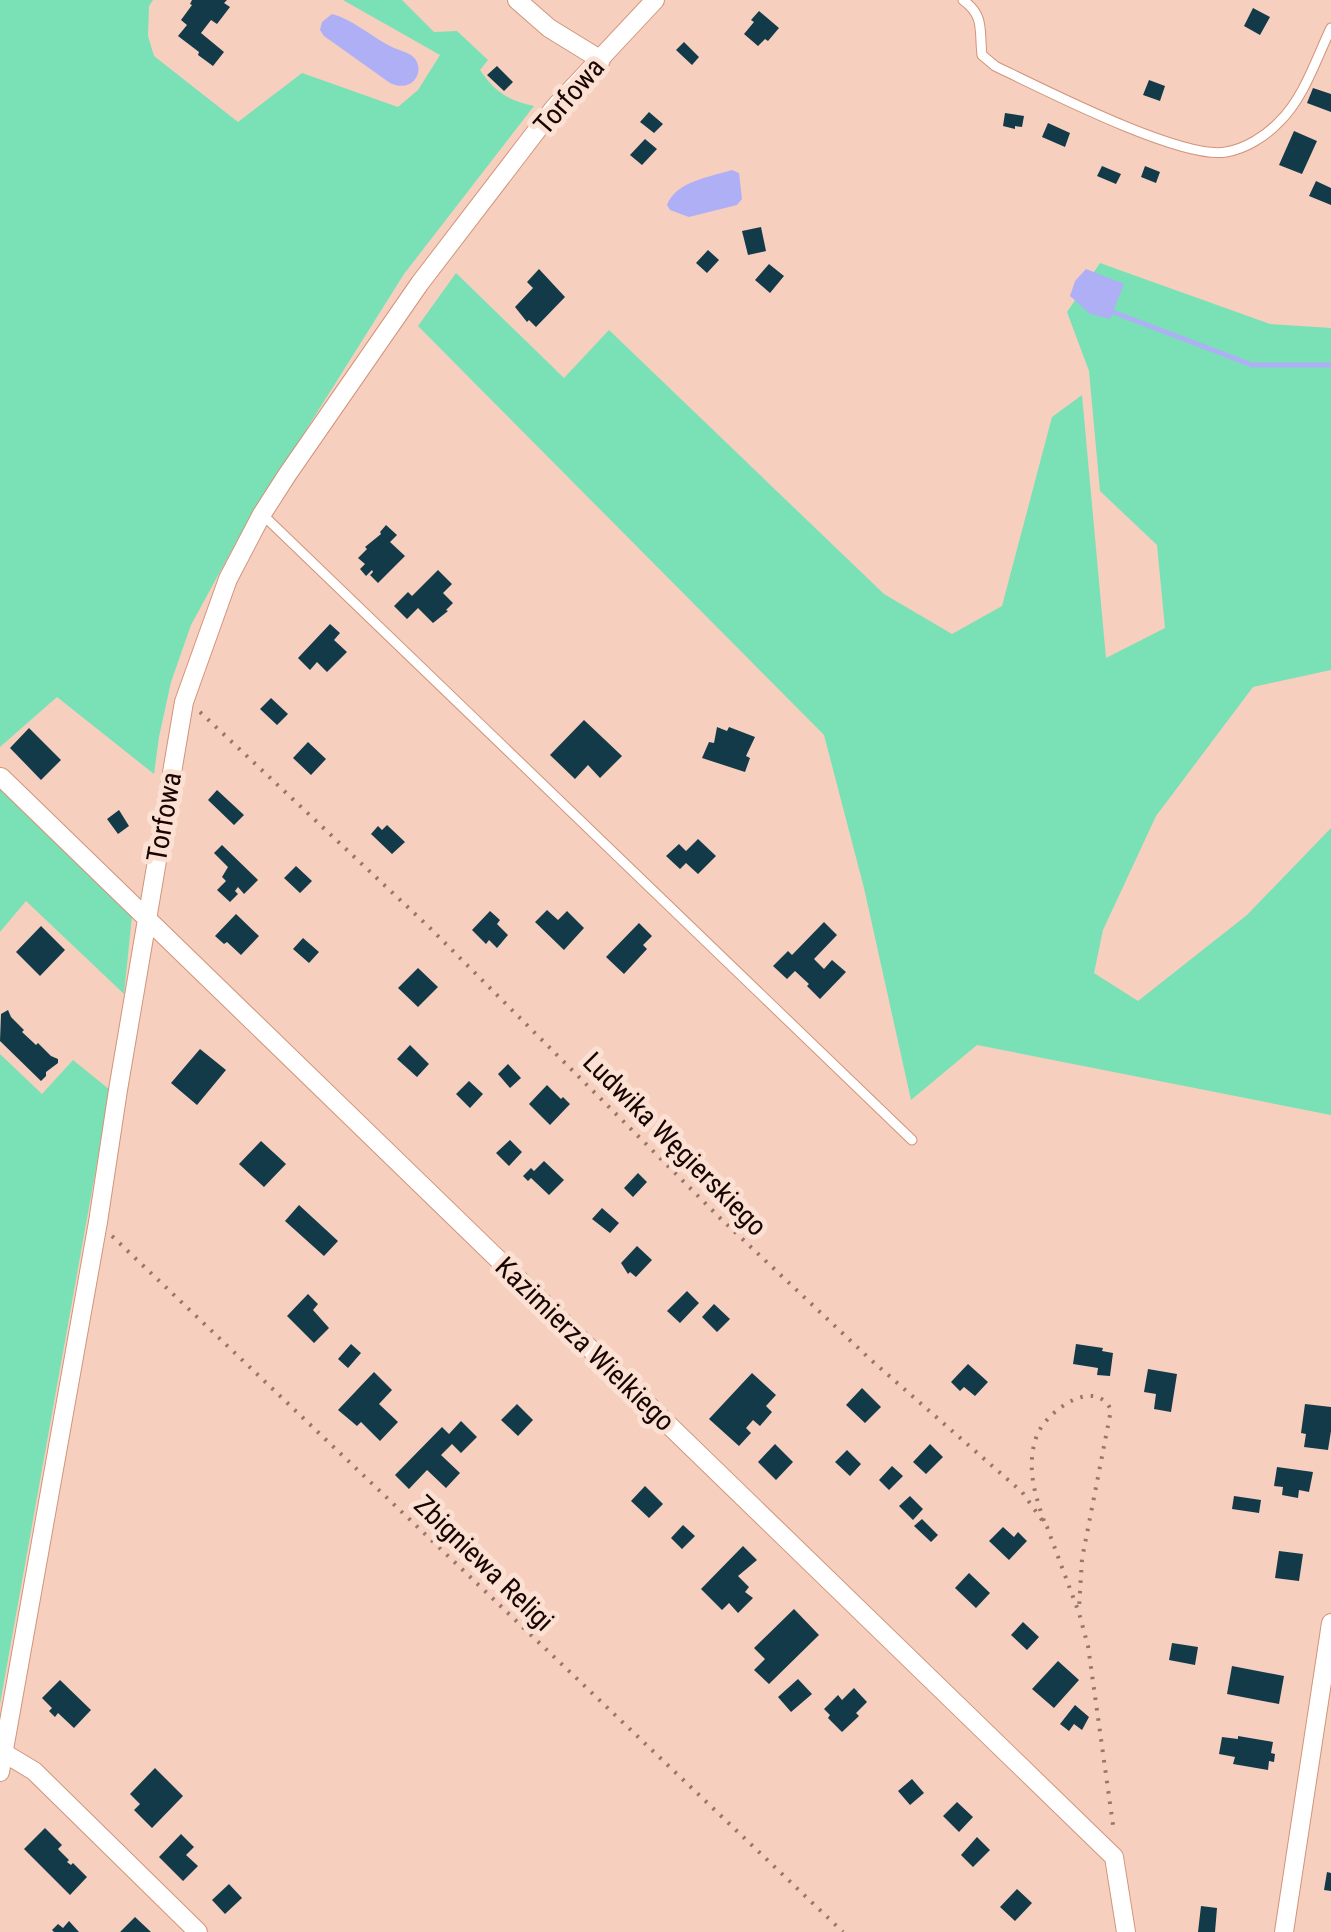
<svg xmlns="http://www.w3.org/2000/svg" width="1331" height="1932" font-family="'Roboto Condensed',sans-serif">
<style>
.green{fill:#79e1b5}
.water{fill:#afaff5}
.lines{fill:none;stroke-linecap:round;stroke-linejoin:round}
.stream{stroke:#afaff5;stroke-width:5}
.building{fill:#123a48}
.lane-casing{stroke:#d2947a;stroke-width:11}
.street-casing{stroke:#d2947a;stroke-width:20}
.path{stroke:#96776c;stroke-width:4;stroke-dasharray:2.5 8;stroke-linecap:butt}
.lane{stroke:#fff;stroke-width:9}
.street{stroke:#fff;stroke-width:18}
.labels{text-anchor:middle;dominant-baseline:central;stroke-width:10;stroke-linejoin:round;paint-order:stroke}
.street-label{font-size:28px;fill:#190500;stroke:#fbe0d4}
</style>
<rect width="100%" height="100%" fill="#f7cfbf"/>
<path class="green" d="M0 0H153L149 6 148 36 154 56 238 122 302 73 398 107 418 90 440 55 343 0H402L434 32 457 31 488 60 480 70C495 92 509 101 534 106L404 274 240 535 191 625 171 682 159 737 154 774 57 697 0 747Z
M1100 263 1270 324 1331 328V670L1253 687 1156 816 1103 930 1094 973 1138 1001 1247 915 1331 828V1115L977 1045 911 1100 864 888 824 735 418 326 456 273 564 378 609 330 884 594 952 634 1002 606 1052 417 1082 395 1106 658 1165 628 1157 545 1100 491 1089 371 1067 312Z
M0 785 132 916 124 994 26 901 0 932Z
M0 1054 42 1094 73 1060 110 1090 0 1704Z"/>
<path class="water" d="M332 14C351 19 370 35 388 45 395 49 404 51 411 55 427 66 416 95 390 83L324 36 320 30 322 22Z
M732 170 739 173 742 199 737 205 689 217 670 210 667 205C676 181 710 177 732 170Z
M1086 269 1124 284 1110 319 1090 314 1070 296 1075 281Z"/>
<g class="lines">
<path class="stream" d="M1113 312 1252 365H1331"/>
</g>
<path class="building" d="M192 0H227L224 3 230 7 217 24 211 20 201 33 224 52 213 66 198 55 199 52 178 36 187 25 181 20 192 5 190 4Z
M1253 8 1270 17 1260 35 1244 26Z
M759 11 779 28 768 41 765 39 758 46 744 34 754 22 751 20Z
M684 42 699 57 692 65 676 50Z
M497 66 513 82 504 91 487 75Z
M1149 80 1165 86 1160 101 1143 95Z
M1313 88 1331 94V112L1307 103Z
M649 112 663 124 654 133 640 122Z
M1005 113 1024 116 1022 127 1015 126V129L1003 126Z
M1048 123 1070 133 1065 147 1042 137Z
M1294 131 1317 141 1302 174 1279 165Z
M645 139 657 149 642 165 630 155Z
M1102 166 1121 174 1116 184 1097 176Z
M1145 166 1160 172 1156 183 1141 177Z
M1316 181 1331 188V205L1309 196Z
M761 227 766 251 748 255 742 231Z
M708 250 719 260 707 273 696 263Z
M769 264 784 276 770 293 755 280Z
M539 269 565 297 536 327 529 320 527 322 515 307 533 288 527 282Z
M386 525 397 535 390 542 405 556 378 583 370 575 373 572 372 570 366 576 360 569 365 564 358 558 367 549 365 547 381 534 380 532Z
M438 570 452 584 443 593 453 603 446 610 448 611 433 623 418 608 407 619 394 606 408 592 412 596Z
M330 624 340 633 334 640 347 652 327 672 317 662 310 670 298 658Z
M271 698 288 714 277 725 260 709Z
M584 720 622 756 600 778 588 765 575 779 550 755Z
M717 727 727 731 729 727 755 737 746 756 750 758 745 772 702 758 709 742 714 743Z
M29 728 61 760 41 780 10 748Z
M308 742 326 759 311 775 293 758Z
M217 790 244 815 234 825 208 800Z
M119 810 129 826 118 834 107 819Z
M387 825 405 842 392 854 371 834 378 826 382 830Z
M698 839 716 856 698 874 686 863 680 869 666 856 679 844 686 851Z
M222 845 258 880 244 894 238 887 235 891 238 894 230 902 217 890 226 881 222 877 228 867 214 853Z
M296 866 312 881 300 893 284 878Z
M547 910 558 920 567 911 584 928 564 950 535 922Z
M490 911 500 920 497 924 508 935 497 948 489 940 486 944 472 930Z
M236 914 259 936 241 955 227 942 224 944 215 936Z
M824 922 837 935 814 959 824 969 832 960 846 972 820 999 807 986 809 984 795 971 787 979 773 966 788 951 792 955Z
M639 923 652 936 643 945 647 949 624 974 606 957Z
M41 926 65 950 40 976 16 952Z
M303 938 319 952 309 963 293 949Z
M418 968 438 987 418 1007 398 988Z
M8 1010 11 1017 24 1030 22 1032 36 1045 38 1043 51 1056 58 1059V1063L46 1072V1076L41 1081 0 1041 1 1014Z
M410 1045 429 1064 417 1077 397 1059Z
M200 1049 226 1070 197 1105 171 1083Z
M508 1064 521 1078 510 1088 498 1074Z
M469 1081 483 1094 470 1108 456 1094Z
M547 1085 561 1099 563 1097 570 1104 550 1125 529 1104Z
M510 1140 522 1152 509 1166 496 1153Z
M261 1141 286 1164 264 1187 239 1164Z
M544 1161 564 1180 549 1195 531 1178 528 1181 523 1176 531 1168 534 1171Z
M638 1173 647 1182 633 1197 624 1188Z
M299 1205 338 1241 324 1256 285 1221Z
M602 1208 619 1223 610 1233 592 1219Z
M637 1246 652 1260 636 1277 630 1272 628 1274 621 1263Z
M687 1291 699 1303 680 1323 667 1311Z
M308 1294 318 1304 313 1310 329 1328 314 1343 287 1316Z
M714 1304 730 1319 717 1332 702 1317Z
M351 1344 361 1353 348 1368 338 1359Z
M1076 1344 1103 1348 1102 1351 1113 1353 1110 1376 1097 1375 1098 1368 1073 1364Z
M968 1364 988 1382 975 1396 964 1387 960 1391 951 1382Z
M1148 1369 1177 1374 1171 1412 1154 1409 1156 1394 1144 1392Z
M374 1372 392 1390 379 1404 398 1422 380 1441 361 1422 357 1426 338 1410Z
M752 1373 776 1395 766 1406 772 1412 760 1426 753 1420 746 1428 751 1433 739 1446 709 1419Z
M862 1388 881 1407 865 1423 846 1405Z
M517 1404 533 1420 518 1436 501 1420Z
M1305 1404 1331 1407V1431L1328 1450 1304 1447 1306 1434 1301 1433Z
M461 1421 477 1437 461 1453 452 1444 441 1455 460 1473 446 1488 427 1470 409 1489 395 1475 442 1427 449 1434Z
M775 1444 793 1462 776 1480 758 1462Z
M930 1444 943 1457 926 1474 913 1462Z
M847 1450 861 1464 850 1476 835 1462Z
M892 1466 903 1476 889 1490 879 1480Z
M1277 1467 1313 1472 1309 1492 1299 1490 1298 1498 1282 1495 1283 1487 1274 1486Z
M645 1486 663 1504 649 1518 631 1501Z
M910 1496 923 1509 913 1520 899 1506Z
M1234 1496 1261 1500 1259 1513 1232 1509Z
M922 1519 938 1535 931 1542 914 1526Z
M683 1525 695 1536 682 1549 671 1538Z
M1003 1527 1014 1537 1018 1532 1027 1541 1009 1560 989 1541Z
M743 1546 757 1560 738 1576 749 1587 745 1592 753 1598 738 1613 729 1603 722 1610 701 1589Z
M1279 1551 1303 1554 1299 1581 1275 1578Z
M969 1573 990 1593 976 1608 955 1588Z
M794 1609 819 1635 769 1684 754 1670 765 1659 754 1648Z
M1023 1622 1039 1637 1027 1650 1011 1635Z
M1172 1643 1198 1647 1195 1665 1169 1660Z
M1058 1661 1079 1680 1054 1708 1032 1689Z
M1232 1666 1284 1676 1279 1704 1227 1694Z
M798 1679 812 1694 791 1712 778 1697Z
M60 1680 91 1710 74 1728 58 1713 55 1717 49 1711 52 1708 42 1698Z
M854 1688 867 1702 856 1713 859 1716 842 1732 828 1718 830 1715 824 1709 838 1695 842 1700Z
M1075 1705 1089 1717 1082 1730 1074 1724 1069 1731 1060 1724Z
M1238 1736 1273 1742 1271 1753 1275 1754 1274 1762 1269 1761 1268 1770 1233 1764 1235 1757 1219 1754 1222 1737 1238 1739Z
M155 1768 183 1796 152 1828 134 1810 140 1804 130 1794Z
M912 1779 924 1793 910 1805 898 1791Z
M957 1802 973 1817 959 1832 943 1816Z
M45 1828 62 1845 58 1849 69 1860 67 1862 71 1865 73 1863 87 1877 70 1895 24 1849Z
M181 1834 194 1847 186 1855 198 1866 183 1881 159 1857Z
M977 1837 990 1850 973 1867 961 1855Z
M1327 1872 1331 1873V1891L1324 1890Z
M229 1884 242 1898 225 1914 212 1900Z
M1017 1889 1032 1903 1015 1921 1000 1907Z
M1201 1906 1217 1908 1215 1932H1198Z
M135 1917 151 1932H120Z
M69 1921 79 1932H54L52 1930 58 1924 63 1928Z"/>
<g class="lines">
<g class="lane-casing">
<path id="lane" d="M963 0C985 16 979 30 982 55L995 66C1041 88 1181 160 1226 152 1245 149 1266 136 1279 122 1304 98 1316 59 1331 28
M262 514 912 1140"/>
</g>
<g class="street-casing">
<path id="street" d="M517 0 549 28 601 60
M1 777 1114 1857 1126 1932
M4 1753 34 1771 198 1932
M0 1772 98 1222 118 1090 184 702 228 579 262 514 287 475 420 283 554 108 655 0
M1284 1932 1331 1623"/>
</g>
<path class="path" d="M200 712 430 928 720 1218 871 1360 1022 1492 1047 1527 1079 1613 1088 1646 1114 1832
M112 1236 843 1932
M1044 1521C1034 1492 1026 1465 1037 1435 1047 1411 1095 1376 1111 1410L1082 1559 1079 1608"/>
<use href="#lane" class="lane"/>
<use href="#street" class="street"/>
</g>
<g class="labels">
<g class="street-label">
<text transform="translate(569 96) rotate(-49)">Torfowa</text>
<text transform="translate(164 817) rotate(-80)">Torfowa</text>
<text transform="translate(675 1144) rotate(45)">Ludwika Węgierskiego</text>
<text transform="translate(585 1344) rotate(44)">Kazimierza Wielkiego</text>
<text transform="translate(484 1563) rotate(44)">Zbigniewa Religi</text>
</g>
</g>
</svg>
